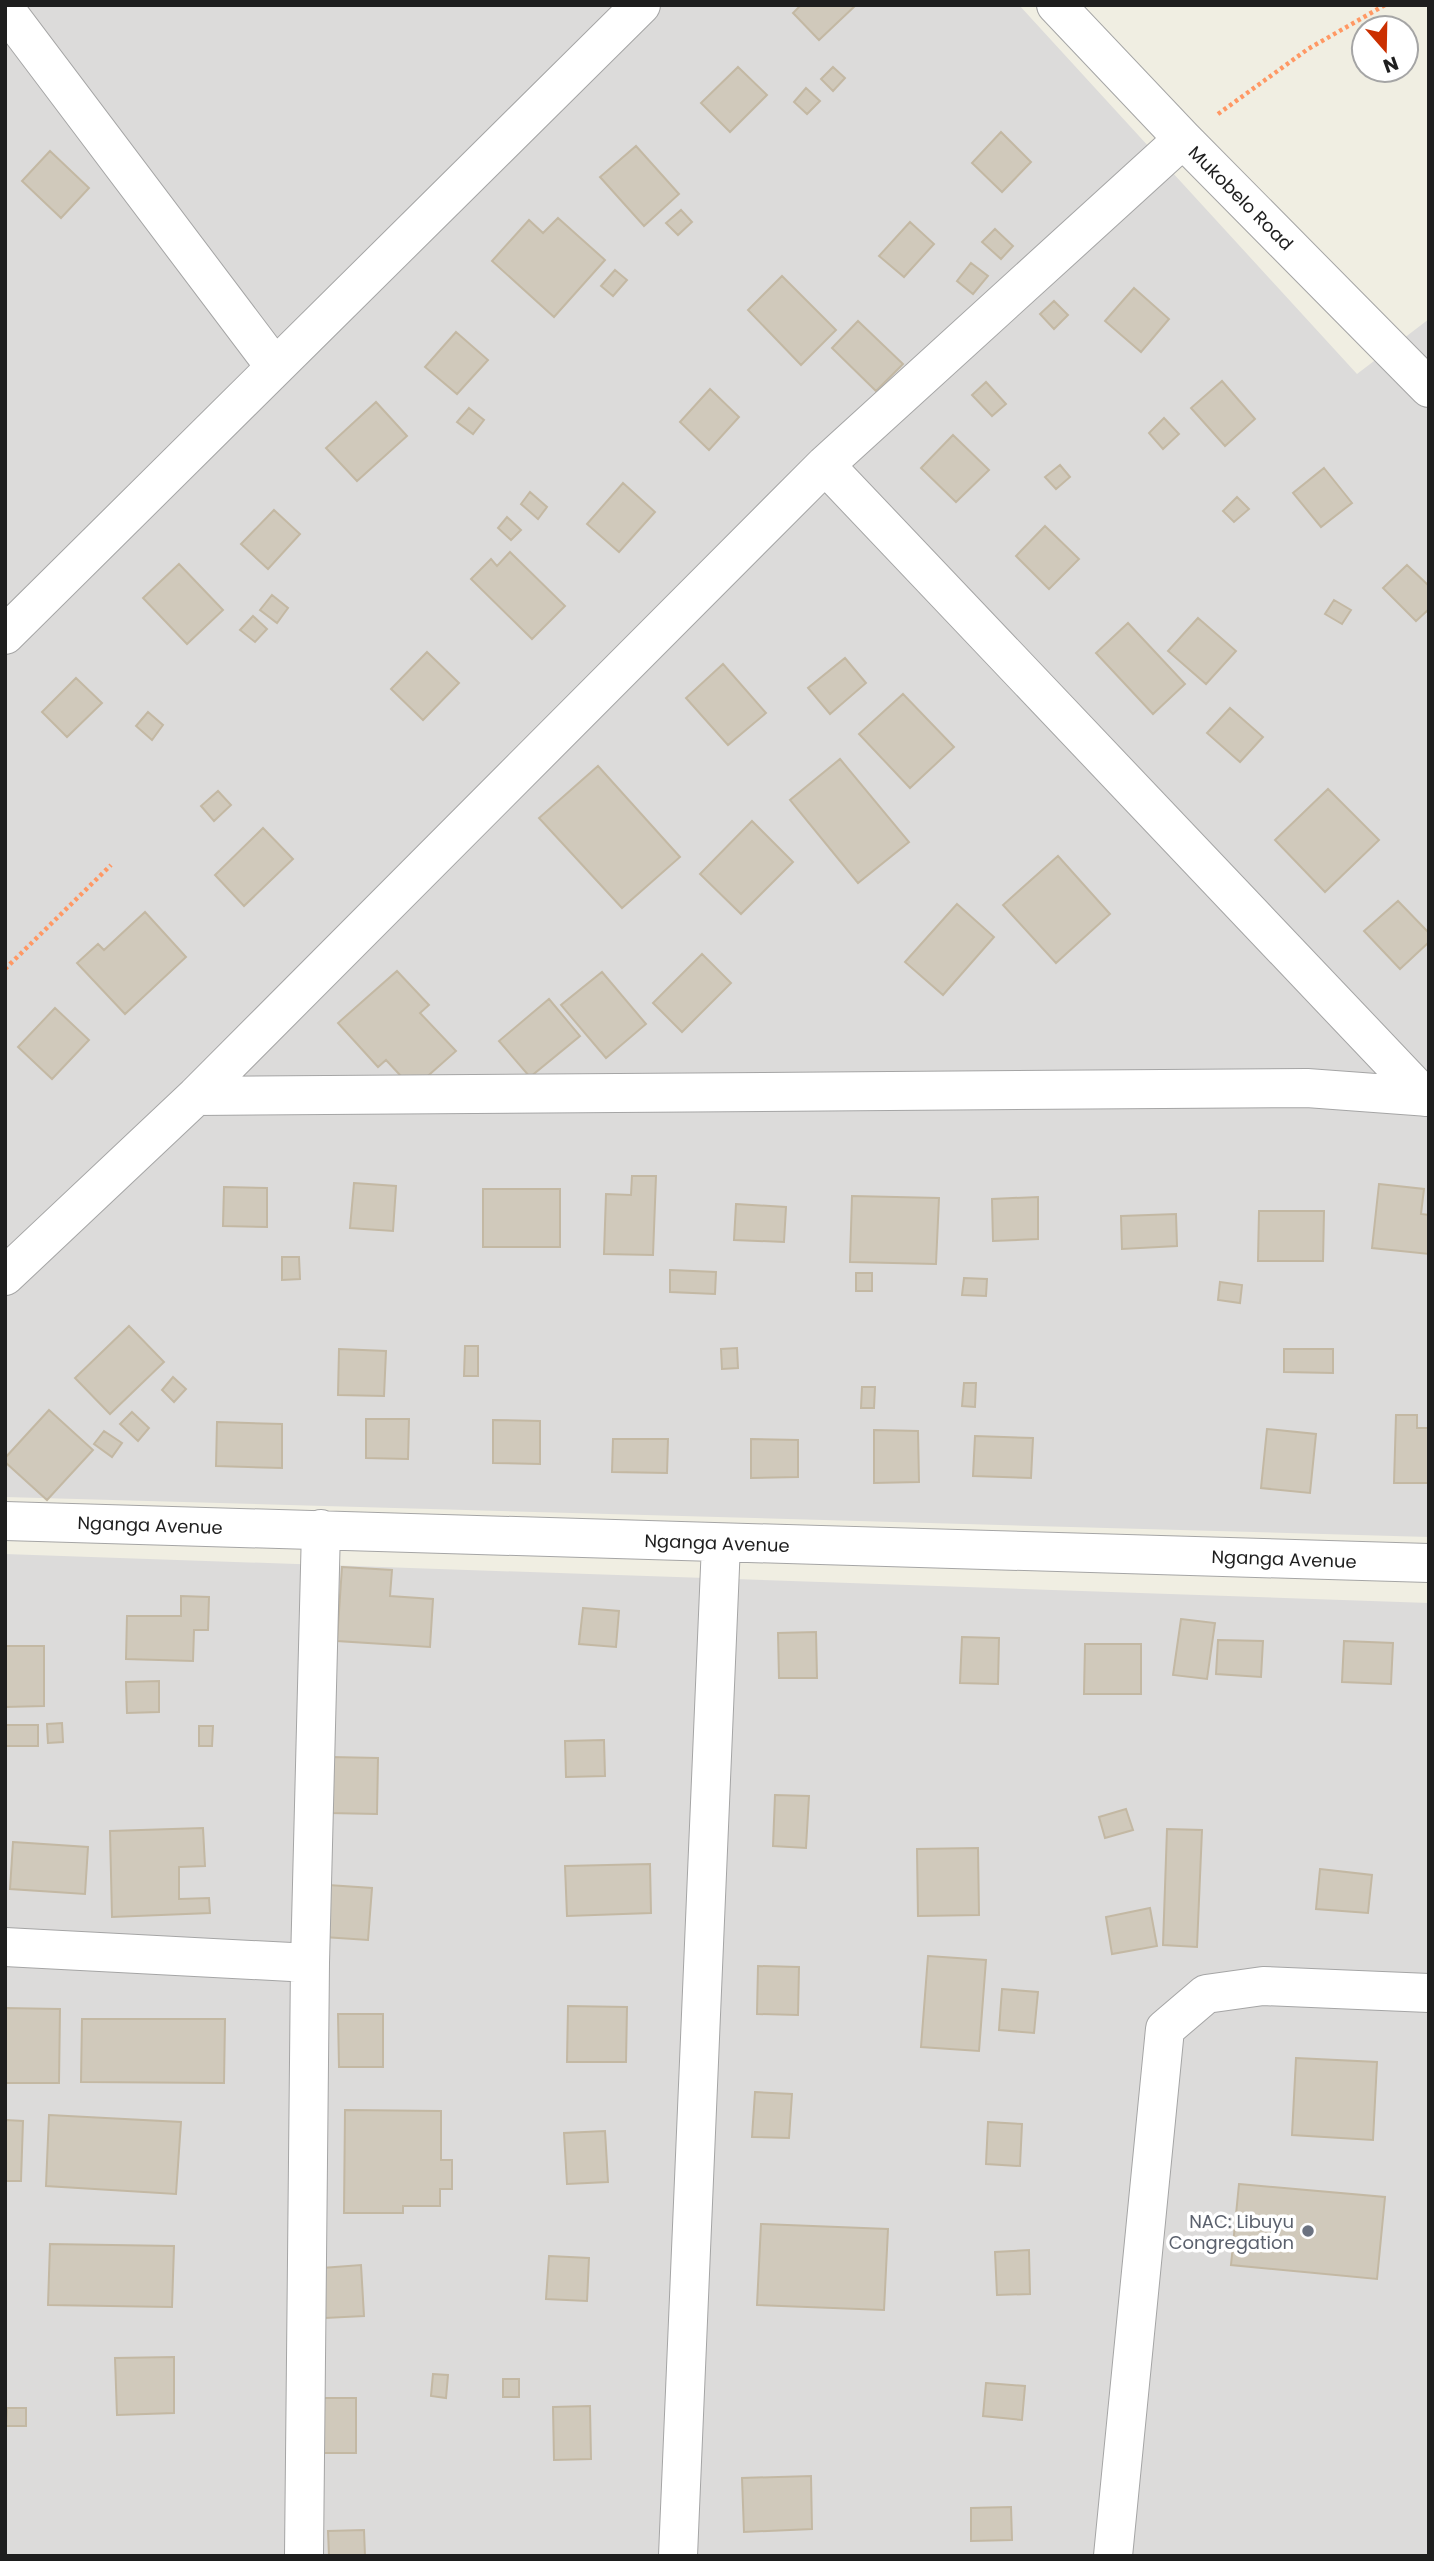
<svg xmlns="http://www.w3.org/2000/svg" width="1434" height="2561" font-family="Poppins,sans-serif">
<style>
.residential{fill:#dcdbda}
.building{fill:#d0c9bb;stroke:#c3b8a3;stroke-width:2}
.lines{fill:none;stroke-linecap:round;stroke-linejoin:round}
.minor-casing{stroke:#a5a5a5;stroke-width:40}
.path{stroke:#ff9864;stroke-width:4.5;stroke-dasharray:3.5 3.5;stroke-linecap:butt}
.minor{stroke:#fff;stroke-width:38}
.worship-dot{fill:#6b7280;stroke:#fff;stroke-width:2.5}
.labels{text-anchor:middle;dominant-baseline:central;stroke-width:7;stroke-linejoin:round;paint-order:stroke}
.street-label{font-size:18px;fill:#1e1e1e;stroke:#fff}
.worship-label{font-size:18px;fill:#5b616d;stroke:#fff;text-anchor:end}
</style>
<rect width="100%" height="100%" fill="#f0eee2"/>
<path class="residential" d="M5 5H1019L1357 374 1429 319V1537L5 1497Z
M5 1554 1429 1603V2556H5Z"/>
<path class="building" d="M801 5H856L819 40 793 13Z
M738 67 767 95 730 132 701 103Z
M833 67 845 78 833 91 821 79Z
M806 88 820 101 807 114 794 102Z
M1001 132 1031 162 1002 192 972 163Z
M636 146 679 194 644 226 600 177Z
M50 151 89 188 61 218 22 181Z
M681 210 692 222 678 235 666 223Z
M558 218 605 260 554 317 492 261 529 220 543 233Z
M910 222 934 244 904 277 879 256Z
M995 229 1013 246 1001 259 982 242Z
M971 263 988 276 973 294 957 281Z
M615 270 627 280 613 296 601 286Z
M782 276 836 330 801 365 748 310Z
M1134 288 1169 319 1141 352 1105 321Z
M1054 301 1068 315 1054 329 1040 314Z
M858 321 903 364 876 391 832 348Z
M456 332 488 360 457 394 425 367Z
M1222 381 1255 419 1225 446 1191 408Z
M986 382 1006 404 992 416 972 395Z
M710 389 739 417 709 450 680 422Z
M376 402 407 436 357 481 326 448Z
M469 408 484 420 473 434 457 422Z
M1164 418 1179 434 1163 449 1149 433Z
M953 435 989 470 956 502 921 468Z
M1060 465 1070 477 1056 489 1045 477Z
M1324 468 1352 503 1321 527 1293 493Z
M623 483 655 512 619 552 587 524Z
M530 492 547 507 538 519 521 504Z
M1237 497 1249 509 1234 522 1223 511Z
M274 510 300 534 268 569 241 544Z
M507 517 521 530 511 540 498 528Z
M1045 526 1079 559 1049 589 1016 556Z
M510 552 565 606 532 639 471 579 491 559 497 566Z
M179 564 223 610 187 644 143 598Z
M1407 565 1429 586V609L1416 621 1383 588Z
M272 595 288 608 277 623 260 610Z
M1334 600 1351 610 1342 624 1325 614Z
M253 616 267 629 255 642 240 630Z
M1198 618 1236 651 1206 684 1168 651Z
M1128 623 1185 684 1153 714 1096 653Z
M427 652 459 683 423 720 391 689Z
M845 658 866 683 830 714 808 688Z
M723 664 766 713 728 745 686 698Z
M76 678 102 703 67 737 42 712Z
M903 694 954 747 910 788 859 734Z
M1230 708 1263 737 1240 762 1207 733Z
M148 712 163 725 152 740 136 726Z
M840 759 909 842 858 883 790 800Z
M598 766 680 857 622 908 539 818Z
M1328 789 1379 840 1325 892 1275 840Z
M218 791 231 805 214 821 201 806Z
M752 821 793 862 741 914 700 874Z
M263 828 293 859 244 906 215 875Z
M1058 856 1110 914 1056 963 1003 905Z
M1398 901 1429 933V942L1400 969 1364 931Z
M957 904 994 937 943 995 905 962Z
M145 912 186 957 125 1014 77 963 98 944 104 950Z
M702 954 731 983 682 1032 653 1003Z
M397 971 429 1005 420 1013 456 1051 413 1089 386 1060 378 1067 338 1023Z
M602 972 646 1024 606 1058 561 1005Z
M549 999 580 1036 530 1077 499 1041Z
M55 1008 89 1040 52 1079 18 1047Z
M632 1176H656L653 1255 604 1254 606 1194 631 1195Z
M354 1183 396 1186 393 1231 350 1228Z
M1379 1184 1424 1189 1421 1214 1429 1215V1254L1372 1248Z
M224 1187 267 1188V1227L223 1226Z
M483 1189H560V1247H483Z
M852 1196 939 1198 936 1264 850 1262Z
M1038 1197V1239L993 1241 992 1199Z
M736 1204 786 1207 784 1242 734 1240Z
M1259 1211H1324L1323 1261H1258Z
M1176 1214 1177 1246 1122 1249 1121 1216Z
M282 1257H299L300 1279 282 1280Z
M670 1270 716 1272 715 1294 670 1292Z
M856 1273H872V1291H856Z
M964 1278 987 1279 986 1296 962 1295Z
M1220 1282 1242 1285 1240 1303 1218 1300Z
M129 1326 164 1362 110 1414 75 1378Z
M465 1346H478V1376H464Z
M737 1348 738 1368 722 1369 721 1349Z
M339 1349 386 1351 384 1396 338 1395Z
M1284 1349H1333V1373L1284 1372Z
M173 1377 186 1389 174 1402 162 1390Z
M964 1383H976L975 1407 962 1406Z
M862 1387H875L874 1408H861Z
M49 1410 93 1450 47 1500 5 1462V1458Z
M132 1412 149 1428 138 1441 120 1424Z
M1396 1415H1417V1428H1429V1483H1394Z
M366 1419H409L408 1459 366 1458Z
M493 1420 540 1421V1464L493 1463Z
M217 1422 282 1424V1468L216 1466Z
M1267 1429 1316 1434 1310 1493 1261 1488Z
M874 1430 918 1431 919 1482 874 1483Z
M104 1431 122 1443 112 1457 94 1444Z
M975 1436 1033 1438 1031 1478 973 1476Z
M613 1439H668L667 1473 612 1472Z
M751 1439 798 1440V1477L751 1478Z
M342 1567 392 1570 390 1596 433 1599 430 1647 337 1641Z
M181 1596 209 1597 208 1630H194L193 1661 126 1659 127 1616H181Z
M583 1608 619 1611 616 1647 579 1644Z
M1181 1619 1215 1623 1207 1679 1173 1675Z
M816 1632 817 1678H779L778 1633Z
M962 1637 999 1638 998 1684 960 1683Z
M1218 1640 1263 1641 1261 1677 1216 1674Z
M1344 1641 1393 1643 1391 1684 1342 1682Z
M1085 1644H1141V1694H1084Z
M5 1646H44V1706L5 1707Z
M159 1681V1712L127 1713 126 1682Z
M62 1723 63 1742 48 1743 47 1724Z
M5 1725H38V1746H5Z
M199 1726H213L212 1746H199Z
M604 1740 605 1776 566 1777 565 1741Z
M331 1757 378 1758 377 1814 329 1813Z
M775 1795 809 1796 806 1848 773 1846Z
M1126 1809 1133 1830 1105 1838 1099 1817Z
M203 1828 205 1866 179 1867V1899L209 1898 210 1913 112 1917 110 1831Z
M1167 1829 1202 1830 1197 1947 1163 1945Z
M13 1842 88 1847 85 1894 10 1889Z
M978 1848 979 1915 918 1916 917 1849Z
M650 1864 651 1913 567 1916 565 1866Z
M1320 1869 1372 1875 1368 1913 1316 1909Z
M328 1885 372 1888 368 1940 324 1937Z
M1150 1908 1157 1946 1112 1954 1106 1917Z
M928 1956 986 1960 979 2051 921 2047Z
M758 1966 799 1967 798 2015 757 2014Z
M1002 1989 1038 1992 1034 2033 999 2030Z
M568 2006 627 2007 626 2062H567Z
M5 2008 60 2009 59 2083H5Z
M338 2014H383V2067H339Z
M82 2019H225L224 2083 81 2082Z
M1296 2058 1377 2062 1373 2140 1292 2135Z
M755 2092 792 2094 789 2138 752 2137Z
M345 2110 441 2111V2160H452V2189H440V2206H403V2213H344Z
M49 2115 181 2122 176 2194 46 2186Z
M5 2120 23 2121 21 2181H5Z
M988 2122 1022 2124 1020 2166 986 2164Z
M605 2131 608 2182 567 2184 564 2133Z
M1239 2184 1385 2197 1377 2279 1231 2265Z
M761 2224 888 2229 884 2310 757 2305Z
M50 2244 174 2246 172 2307 48 2305Z
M1029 2250 1030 2294 997 2295 995 2252Z
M549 2256 589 2258 587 2301 546 2299Z
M361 2265 364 2316 325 2318 322 2268Z
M174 2357V2413L117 2415 115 2358Z
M433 2374 448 2375 446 2398 431 2396Z
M503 2379H519V2397H503Z
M986 2383 1025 2386 1022 2420 983 2416Z
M318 2398H356V2453H318Z
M590 2406 591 2459 554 2460 553 2407Z
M7 2408H26V2426H6Z
M811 2476 812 2529 744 2532 742 2478Z
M1011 2507 1012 2540 971 2541V2508Z
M364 2530 365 2556H329L328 2531Z"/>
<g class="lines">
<g class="minor-casing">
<path id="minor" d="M1056 5 1183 139 1429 388
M5 9 275 367
M825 465 1425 1097
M5 635 641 5
M196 1096 1307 1088 1429 1097
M5 1276 196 1096 825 465 1183 139
M5 1521 1429 1563
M5 1947 310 1963
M304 2556 310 1963 321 1529
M678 2556 721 1544
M1113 2556 1165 2029 1206 1994 1263 1986 1429 1993"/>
</g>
<path class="path" d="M1218 114 1308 49 1385 5
M5 969 111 865"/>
<use href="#minor" class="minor"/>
</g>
<circle class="worship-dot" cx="1308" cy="2231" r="7"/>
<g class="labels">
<g class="street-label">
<text transform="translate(1241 198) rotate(45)">Mukobelo Road</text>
<text transform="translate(150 1525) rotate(2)">Nganga Avenue</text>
<text transform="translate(717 1543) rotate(2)">Nganga Avenue</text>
<text transform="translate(1284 1559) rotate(2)">Nganga Avenue</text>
</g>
<g class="worship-label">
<text x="1294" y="2221">NAC: Libuyu<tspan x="1294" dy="21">Congregation</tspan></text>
</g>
</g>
<rect width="1434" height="2561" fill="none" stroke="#1e1e1e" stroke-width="14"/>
<g transform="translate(1385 49) rotate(160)"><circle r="33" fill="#ffffff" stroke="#a5a5a5" stroke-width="2"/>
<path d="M0-5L12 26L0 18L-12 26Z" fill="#cb2f00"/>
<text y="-10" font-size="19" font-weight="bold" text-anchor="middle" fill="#1e1e1e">N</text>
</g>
</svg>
